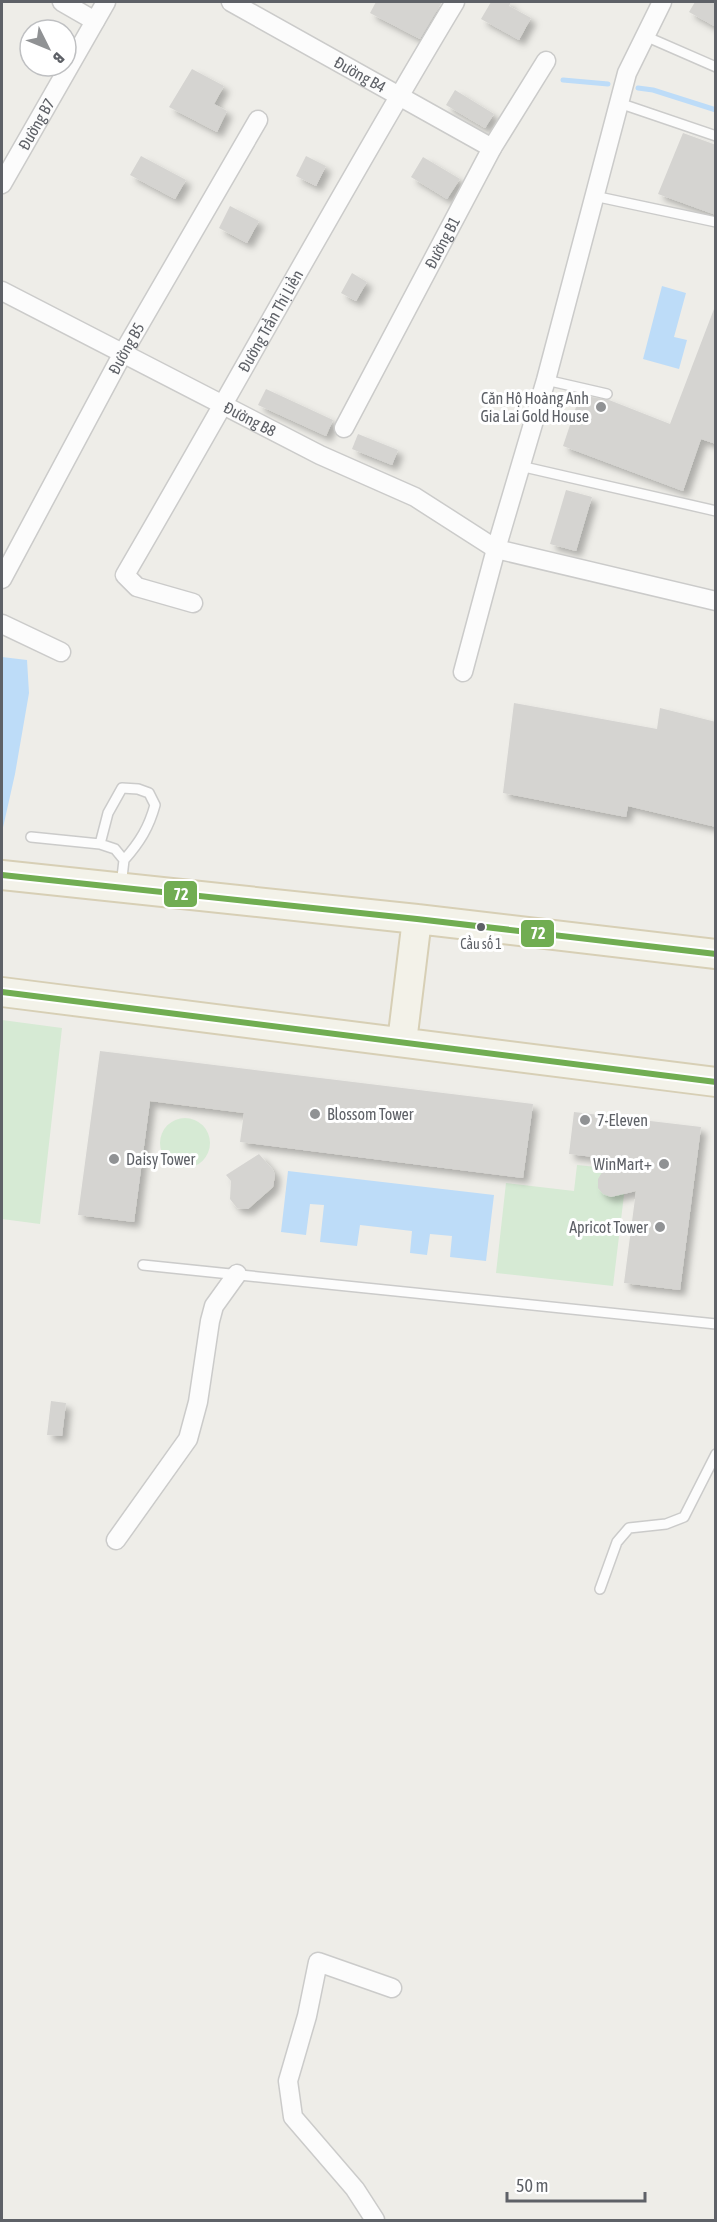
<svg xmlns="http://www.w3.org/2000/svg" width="717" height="2222" font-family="'Asap Condensed',sans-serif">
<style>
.green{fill:#d6ead4}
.water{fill:#bddcf8}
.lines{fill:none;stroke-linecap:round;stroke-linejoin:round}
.stream{stroke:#bddcf8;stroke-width:5}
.building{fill:#d5d4d1;filter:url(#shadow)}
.service-casing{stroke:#cbcbca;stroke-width:12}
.minor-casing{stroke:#cbcbca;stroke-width:21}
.primary-casing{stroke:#d7cfb5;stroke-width:32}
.service{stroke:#fcfcfc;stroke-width:9}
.minor{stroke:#fcfcfc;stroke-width:18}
.primary{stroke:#f3f2e9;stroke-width:28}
.bus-1-casing{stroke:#fff;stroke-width:10}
.bus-1{stroke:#71ad52;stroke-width:6}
.poi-dot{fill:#909294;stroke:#fff;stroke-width:2}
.bus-dot{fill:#5e6167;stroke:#fff;stroke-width:2}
.labels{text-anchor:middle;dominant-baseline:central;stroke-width:6;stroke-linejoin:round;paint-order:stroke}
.bus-label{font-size:14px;fill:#5e6167;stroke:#fff}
.street-label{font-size:16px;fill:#5e6167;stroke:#fff}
.poi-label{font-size:16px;fill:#5e6167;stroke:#fff;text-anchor:end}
.line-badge{stroke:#fff;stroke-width:2}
.badge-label{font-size:16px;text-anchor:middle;font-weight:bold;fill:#fff}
</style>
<defs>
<filter id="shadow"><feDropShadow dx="5.5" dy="5.5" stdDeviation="3" flood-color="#0004"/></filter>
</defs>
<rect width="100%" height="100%" fill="#eeede8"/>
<path class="green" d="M2 1020 62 1028 40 1224 2 1219Z
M160 1143a25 25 0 1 1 50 0a25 25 0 1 1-50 0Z
M577 1165 627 1170 613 1286 496 1273 506 1183 574 1191Z"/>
<path class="water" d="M662 286 686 293 674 337 687 340 679 369 643 359Z
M2 657 27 660 29 693 15 774 2 832Z
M288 1171 494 1195 486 1261 450 1257 452 1236 430 1234 427 1255 410 1253 412 1231 360 1225 357 1246 320 1242 324 1205 310 1204 306 1235 281 1232Z"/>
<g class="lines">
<path class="stream" d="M563 80 608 84
M638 88 653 90 716 110"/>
</g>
<path class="building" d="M376 2H442L420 39 370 13Z
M491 2H511L509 6 531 18 519 40 481 19Z
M695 2H716V27L689 12Z
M192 69 224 86 214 104 227 111 217 132 169 107Z
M455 90 494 114 485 128 446 105Z
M683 133 716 145V215L658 194Z
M141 156 186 180 175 199 130 175Z
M306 156 326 166 316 186 296 176Z
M423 157 460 179 447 199 411 177Z
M230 206 259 221 247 243 219 228Z
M352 273 367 282 356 301 341 293Z
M714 309 716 444 701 439 683 491 563 446 580 395 609 400 670 424Z
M266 389 333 420 326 436 258 405Z
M358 434 398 450 392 465 352 449Z
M566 490 592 497 576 551 550 544Z
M514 703 657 729 660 708 716 722V827L628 806 626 817 503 793Z
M100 1051 533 1104 523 1178 240 1142 244 1113 150 1101 134 1222 78 1215Z
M574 1112 701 1127 680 1290 624 1283 636 1191 611 1197 603 1194 598 1188V1179L610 1159 569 1154Z
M259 1154 273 1170 275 1175 273 1187 248 1209 237 1208 230 1199 231 1181 226 1175Z
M51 1401 66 1403 62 1436 47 1435Z"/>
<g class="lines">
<g class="service-casing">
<path id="service" d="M645 36 716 67
M619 103 716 136
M594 196 716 222
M546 380 607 394
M520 466 716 511
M31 837 100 844 115 849 124 860 121 886
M100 844 108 813 122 788 138 789 149 793 155 805C149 827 140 842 124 860
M143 1265 716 1324
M600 1589 617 1542 629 1528 666 1524 684 1517 716 1454"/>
</g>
<g class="minor-casing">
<g id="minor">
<path d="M62 2 95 21"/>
<path id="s1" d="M231 2 492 148"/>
<path id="s2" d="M2 184 106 2"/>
<path id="s3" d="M2 291 320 455 415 497 496 549 716 601"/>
<path id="s4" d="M344 428 492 148 546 61"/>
<path id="s5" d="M2 579 123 353 258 120"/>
<path id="s6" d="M193 603 137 587 125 575C236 385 341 191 455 2"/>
<path d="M2 624 61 652"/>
<path d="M463 672 496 549 546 380 627 73 662 2"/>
<path d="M116 1540 188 1439 198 1402 210 1321 214 1306 237 1274"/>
<path d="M375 2220 355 2189 293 2117 288 2081 307 2016 318 1962 392 1988"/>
</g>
</g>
<g class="primary-casing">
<path id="primary" d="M2 875 417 919 716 954
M2 992 716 1082
M402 1042 417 919"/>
</g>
<use href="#service" class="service"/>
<use href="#minor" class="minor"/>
<use href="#primary" class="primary"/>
<g class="bus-1-casing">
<path id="bus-1" d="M2 875 417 919 716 954
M2 992 716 1082"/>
</g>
<use href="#bus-1" class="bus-1"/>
</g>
<g class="poi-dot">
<circle cx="601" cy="407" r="6"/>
<circle cx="315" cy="1114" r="6"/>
<circle cx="585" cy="1120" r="6"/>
<circle cx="114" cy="1159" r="6"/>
<circle cx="664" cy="1164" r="6"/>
<circle cx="660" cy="1227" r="6"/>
</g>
<circle class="bus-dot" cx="481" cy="927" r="5"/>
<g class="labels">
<g class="bus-label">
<text x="481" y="944">Cầu số 1</text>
</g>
<g class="street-label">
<text stroke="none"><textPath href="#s1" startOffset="148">Đường B4</textPath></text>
<text stroke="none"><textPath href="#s2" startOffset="69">Đường B7</textPath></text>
<text stroke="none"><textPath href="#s4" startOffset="210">Đường B1</textPath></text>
<text stroke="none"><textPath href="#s6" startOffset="368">Đường Trần Thị Liền</textPath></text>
<text stroke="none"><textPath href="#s5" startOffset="262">Đường B5</textPath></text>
<text stroke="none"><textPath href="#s3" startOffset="279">Đường B8</textPath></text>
</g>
<g class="poi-label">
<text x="589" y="398">Căn Hộ Hoàng Anh<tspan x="589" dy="18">Gia Lai Gold House</tspan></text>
<text x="327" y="1114" text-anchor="start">Blossom Tower</text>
<text x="597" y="1120" text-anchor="start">7-Eleven</text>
<text x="126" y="1159" text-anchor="start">Daisy Tower</text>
<text x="652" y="1164">WinMart+</text>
<text x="648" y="1227">Apricot Tower</text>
</g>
</g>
<g class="line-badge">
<rect x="163" y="880" width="35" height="28" rx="6" fill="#71ad52"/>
<rect x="520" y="919" width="35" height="29" rx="6" fill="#71ad52"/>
</g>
<g class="badge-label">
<text x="181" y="900">72</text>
<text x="538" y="939">72</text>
</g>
<rect width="717" height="2222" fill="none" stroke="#5e6167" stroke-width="6"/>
<g transform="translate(48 48) rotate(133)"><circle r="28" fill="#ffffff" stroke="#bfc0c2" stroke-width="1.5"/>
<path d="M0-4.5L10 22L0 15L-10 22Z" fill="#909294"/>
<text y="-9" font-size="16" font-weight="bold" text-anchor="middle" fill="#5e6167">B</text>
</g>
<path d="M507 2192v9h138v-9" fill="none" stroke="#5e6167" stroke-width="3"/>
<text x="516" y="2192" font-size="18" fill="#5e6167" stroke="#ffffff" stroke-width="4.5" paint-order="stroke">50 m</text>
</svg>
